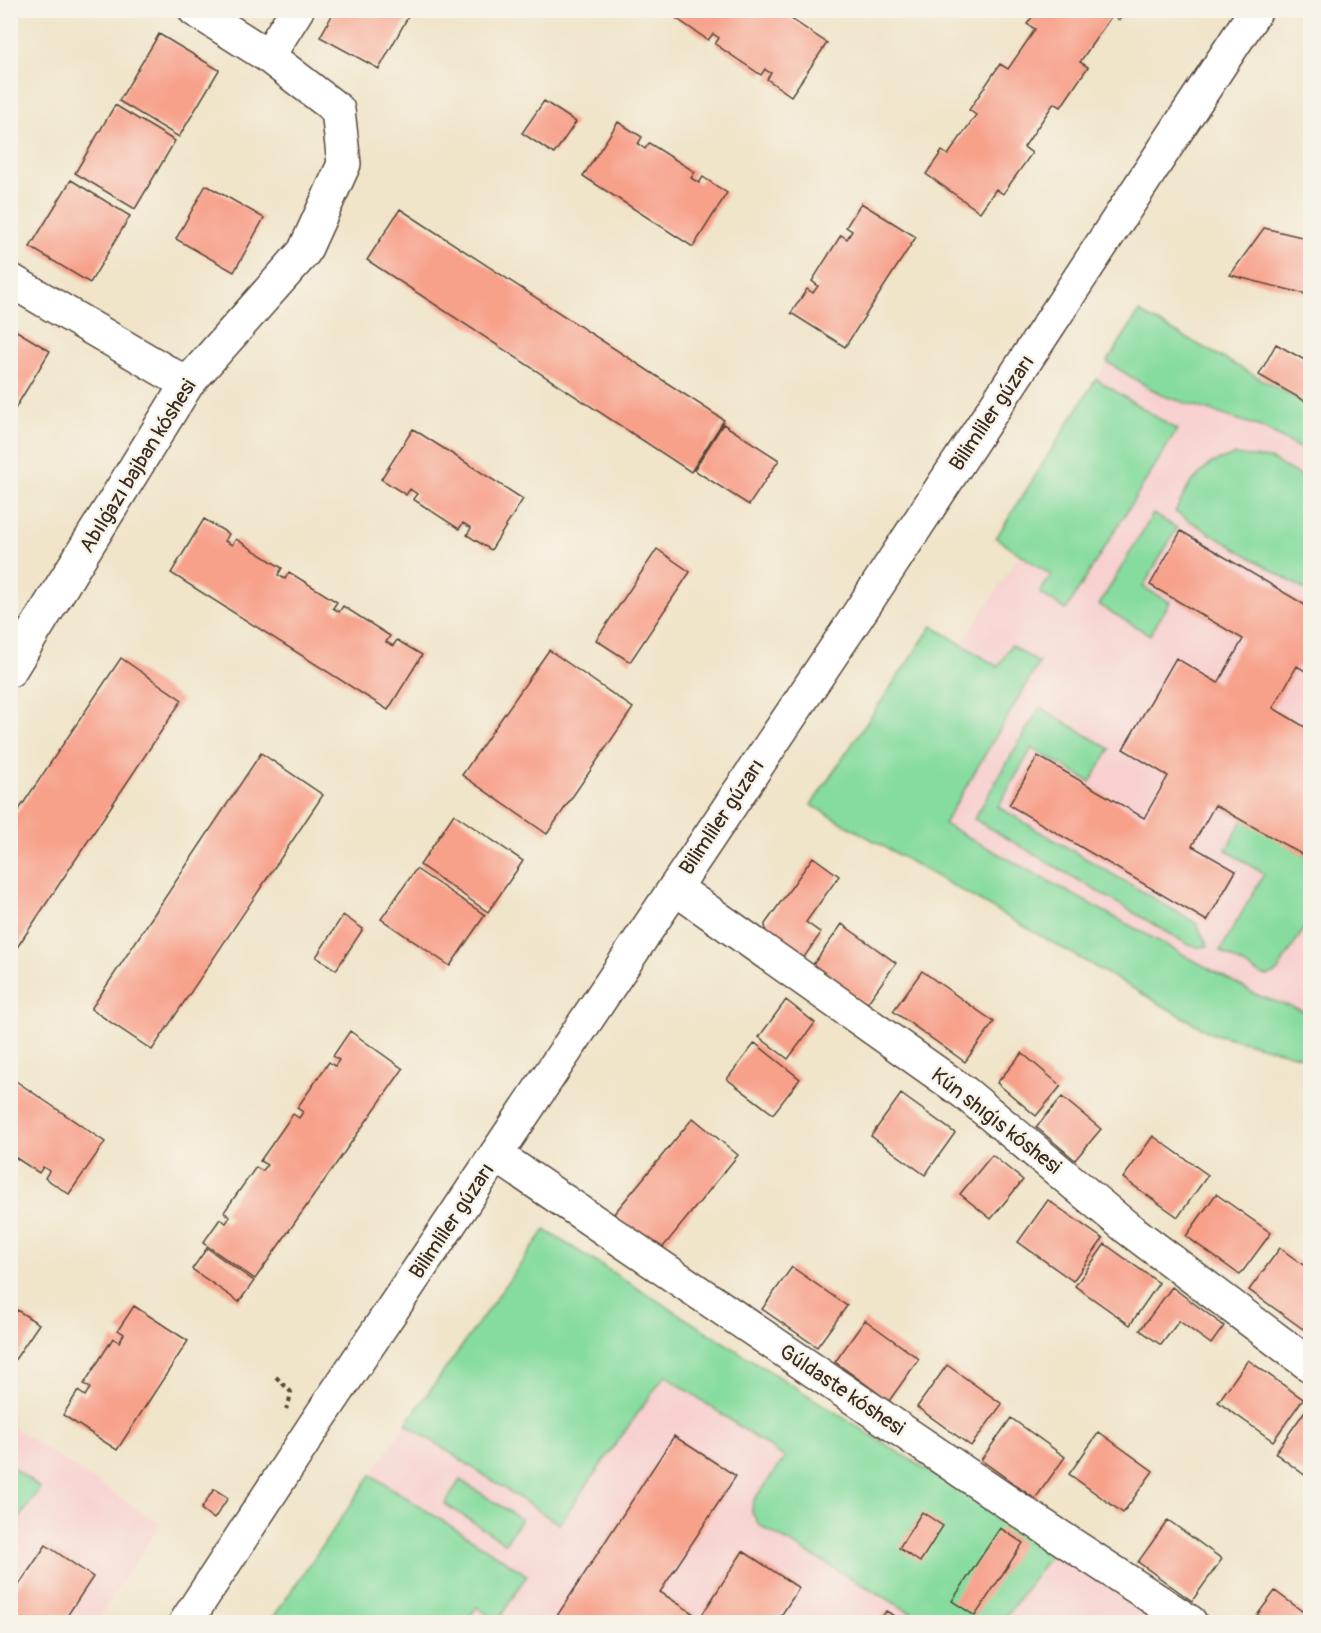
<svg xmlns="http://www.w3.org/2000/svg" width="1321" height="1633" font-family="Pangolin,sans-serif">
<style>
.built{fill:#f7d0cf}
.green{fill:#86dc9f;stroke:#60835e;stroke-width:1.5}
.building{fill:#f7a08a}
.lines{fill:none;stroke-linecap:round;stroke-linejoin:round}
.minor-casing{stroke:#564638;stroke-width:36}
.major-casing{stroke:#564638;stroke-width:36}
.path{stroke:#564638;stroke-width:4;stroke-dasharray:4.5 4.5;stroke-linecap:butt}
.minor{stroke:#fff;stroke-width:33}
.major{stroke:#fff;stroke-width:33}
.labels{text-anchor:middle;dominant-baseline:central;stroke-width:5;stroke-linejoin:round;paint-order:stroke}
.street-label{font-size:21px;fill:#3b2a1e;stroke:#f7f3e8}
</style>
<rect width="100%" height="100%" fill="#f7f3e8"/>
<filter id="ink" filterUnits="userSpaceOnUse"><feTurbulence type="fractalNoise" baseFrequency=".0167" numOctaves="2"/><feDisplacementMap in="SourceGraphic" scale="12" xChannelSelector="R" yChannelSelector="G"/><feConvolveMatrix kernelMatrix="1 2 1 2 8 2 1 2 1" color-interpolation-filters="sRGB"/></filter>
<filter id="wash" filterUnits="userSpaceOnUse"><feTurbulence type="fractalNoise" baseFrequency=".008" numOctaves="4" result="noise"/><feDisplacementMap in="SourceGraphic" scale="24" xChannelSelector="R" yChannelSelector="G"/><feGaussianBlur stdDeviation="1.35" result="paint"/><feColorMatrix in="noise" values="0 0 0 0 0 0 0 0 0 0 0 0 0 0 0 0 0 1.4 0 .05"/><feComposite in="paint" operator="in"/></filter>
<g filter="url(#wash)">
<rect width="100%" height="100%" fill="#f0e4c9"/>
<path class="built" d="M1139 312 1310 406V1059L1211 1033 811 805 932 626 962 644 1020 554 996 538Z
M545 1230 1165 1622H270L406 1424Z
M10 1425 160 1524 96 1622H11Z"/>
<path class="green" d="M1139 312 1310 406V454L1261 427 1161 395 1107 362Z
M1096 379 1177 430 1066 610 1040 593 1051 575 996 538Z
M1234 455 1270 459 1310 481V593L1175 512 1190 484 1210 464Z
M1153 514 1177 528 1143 587 1170 602 1150 635 1099 605Z
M932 626 998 667 1011 645 1039 663 944 824 1259 996 1310 1013V1059L1211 1033 811 805Z
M1040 707 1110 749 1090 782 1032 748 998 807 1196 923 1208 946 1198 947 1189 945 974 819Z
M1244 818 1310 859V919L1277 972 1269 976 1261 975 1220 951 1264 874 1226 850Z
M545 1230 1054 1550 1002 1622H927L759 1525 752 1512 753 1501 785 1458 665 1375 559 1524 406 1424Z
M11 1466 40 1488 11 1531Z
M371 1475 527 1575 497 1622 477 1607 465 1622H270Z
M460 1480 521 1519 505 1543 445 1504Z"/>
<g id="blocks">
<path class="building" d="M335 10H400L409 15 379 69 320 37Z
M664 10H778L827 43 791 96 767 79 771 73 767 71 765 69 761 75 715 44 719 38 713 34 708 40Z
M1037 10H1126L1119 20 1112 15 1080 62 1088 67 1061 107 1054 103 1024 147 1032 153 1003 194 996 189 980 212 926 174 942 151 948 155 976 115 969 110 1000 64 1008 69 1032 34 1035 29 1027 24Z
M159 34 219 70 179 137 119 101Z
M544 101 576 122 554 154 522 133Z
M115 105 175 141 135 209 75 173Z
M618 122 642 137 638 144 641 146 645 149 649 143 695 172 691 178 699 183 703 177 727 193 693 247 583 176Z
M71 180 130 216 90 283 30 247Z
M206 185 264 218 234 272 176 239Z
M861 203 916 237 845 347 791 313 807 289 813 293 818 286 812 281 841 235 847 239 852 231 846 227Z
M400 209 724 420 691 472 367 260Z
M1264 228 1310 239V295L1230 275Z
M10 327 50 351 10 417Z
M1276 344 1310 363V404L1259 375Z
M723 424 779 460 749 505 694 470Z
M413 429 523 499 491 550 467 535 471 528 463 523 459 529 413 499 417 494 410 489 406 495 381 479Z
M204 519 229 534 225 541 232 545 236 539 282 568 278 575 285 579 289 572 337 602 333 608 339 612 343 606 390 636 386 642 393 646 397 640 422 655 388 710 171 573Z
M1181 531 1310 608V674L1297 666 1273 708 1310 730V859L1215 805 1192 846 1236 871 1207 921 1009 805 1038 756 1144 818 1168 776 1123 749 1176 658 1218 683 1243 639 1150 585Z
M657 549 690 572 630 662 596 640Z
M549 650 633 708 547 834 462 775Z
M121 658 182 700 12 955 10 823Z
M261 753 323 795 152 1050 91 1009Z
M454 814 523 861 488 912 420 865Z
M813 857 839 876 806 922 821 933 802 960 766 934 765 924Z
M416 869 485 915 450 966 381 919Z
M343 915 363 929 336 970 316 957Z
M842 924 896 963 866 1005 812 966Z
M922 971 994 1022 965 1062 893 1011Z
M786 1000 815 1023 788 1059 759 1037Z
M350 1031 403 1069 255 1279 203 1243 220 1219 226 1223 230 1217 224 1212 256 1167 262 1171 265 1168 267 1165 260 1161 293 1114 299 1118 303 1112 297 1108 329 1062 335 1066 339 1060 333 1056Z
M755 1043 800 1079 773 1114 727 1079Z
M1022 1053 1061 1086 1036 1116 997 1083Z
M10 1077 105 1142 69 1194 45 1178 49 1171 43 1167 39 1173 10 1154Z
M901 1094 955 1133 925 1175 871 1136Z
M1062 1097 1101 1129 1075 1160 1036 1127Z
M693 1118 738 1155 659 1252 613 1215Z
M1153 1136 1208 1175 1178 1217 1123 1178Z
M992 1155 1023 1180 991 1219 960 1194Z
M1216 1194 1271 1233 1240 1275 1186 1236Z
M1048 1200 1103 1239 1073 1281 1018 1242Z
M1105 1244 1159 1283 1130 1325 1075 1286Z
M207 1248 254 1281 239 1302 192 1269Z
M1280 1248 1310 1270V1319L1303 1329 1249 1290Z
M792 1267 847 1306 817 1347 762 1309Z
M1172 1287 1224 1326 1211 1344 1179 1321 1161 1345 1140 1330Z
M134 1306 188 1341 117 1450 63 1415 78 1391 85 1396 90 1388 84 1384 113 1338 119 1342 124 1334 118 1330Z
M17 1310 39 1324 10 1367V1315L13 1316Z
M865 1320 919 1359 889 1401 835 1362Z
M1248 1360 1303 1399 1273 1441 1218 1402Z
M947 1365 1002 1404 971 1446 917 1407Z
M1305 1411 1310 1416V1479L1275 1453Z
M1011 1418 1065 1457 1035 1499 981 1460Z
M1099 1432 1153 1471 1123 1513 1069 1474Z
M674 1436 736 1476 660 1592 700 1618 743 1551 799 1588 777 1622H654L644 1616 640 1622H553Z
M214 1489 228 1498 214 1519 201 1509Z
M922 1512 943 1526 920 1562 899 1548Z
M1168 1520 1222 1559 1192 1601 1138 1562Z
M1000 1528 1023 1543 975 1616 952 1601Z
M46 1545 93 1577 63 1622H10V1598Z
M1275 1591 1310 1617V1622H1252Z
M886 1611 905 1622H879Z"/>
</g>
</g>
<g filter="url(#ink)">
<use href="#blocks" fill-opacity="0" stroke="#564638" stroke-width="1.5"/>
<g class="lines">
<g class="minor-casing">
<path id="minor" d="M195 10 268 56
M10 280 187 384
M10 670 187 384 304 252 344 164 338 110 268 56 297 10
M675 888 965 1093 1125 1226 1310 1365
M496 1155 1028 1516 1190 1622"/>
</g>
<g class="major-casing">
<path id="major" d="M186 1622 314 1426 854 621 1256 10"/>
</g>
<path class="path" d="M276 1377 291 1392 289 1402 286 1409"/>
<use href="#minor" class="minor"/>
<use href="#major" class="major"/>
</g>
</g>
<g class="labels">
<g class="street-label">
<text transform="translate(992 413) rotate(-56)">Bilimliler gúzarı</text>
<text transform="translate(138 466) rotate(-58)">Abılǵazı bajban kóshesi</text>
<text transform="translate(722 817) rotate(-56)">Bilimliler gúzarı</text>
<text transform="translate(996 1121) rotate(38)">Kún shıǵıs kóshesi</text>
<text transform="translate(452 1221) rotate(-56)">Bilimliler gúzarı</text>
<text transform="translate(842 1390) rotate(34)">Gúldaste kóshesi</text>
</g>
</g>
<rect width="1321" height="1633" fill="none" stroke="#f7f3e8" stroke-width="36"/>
</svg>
